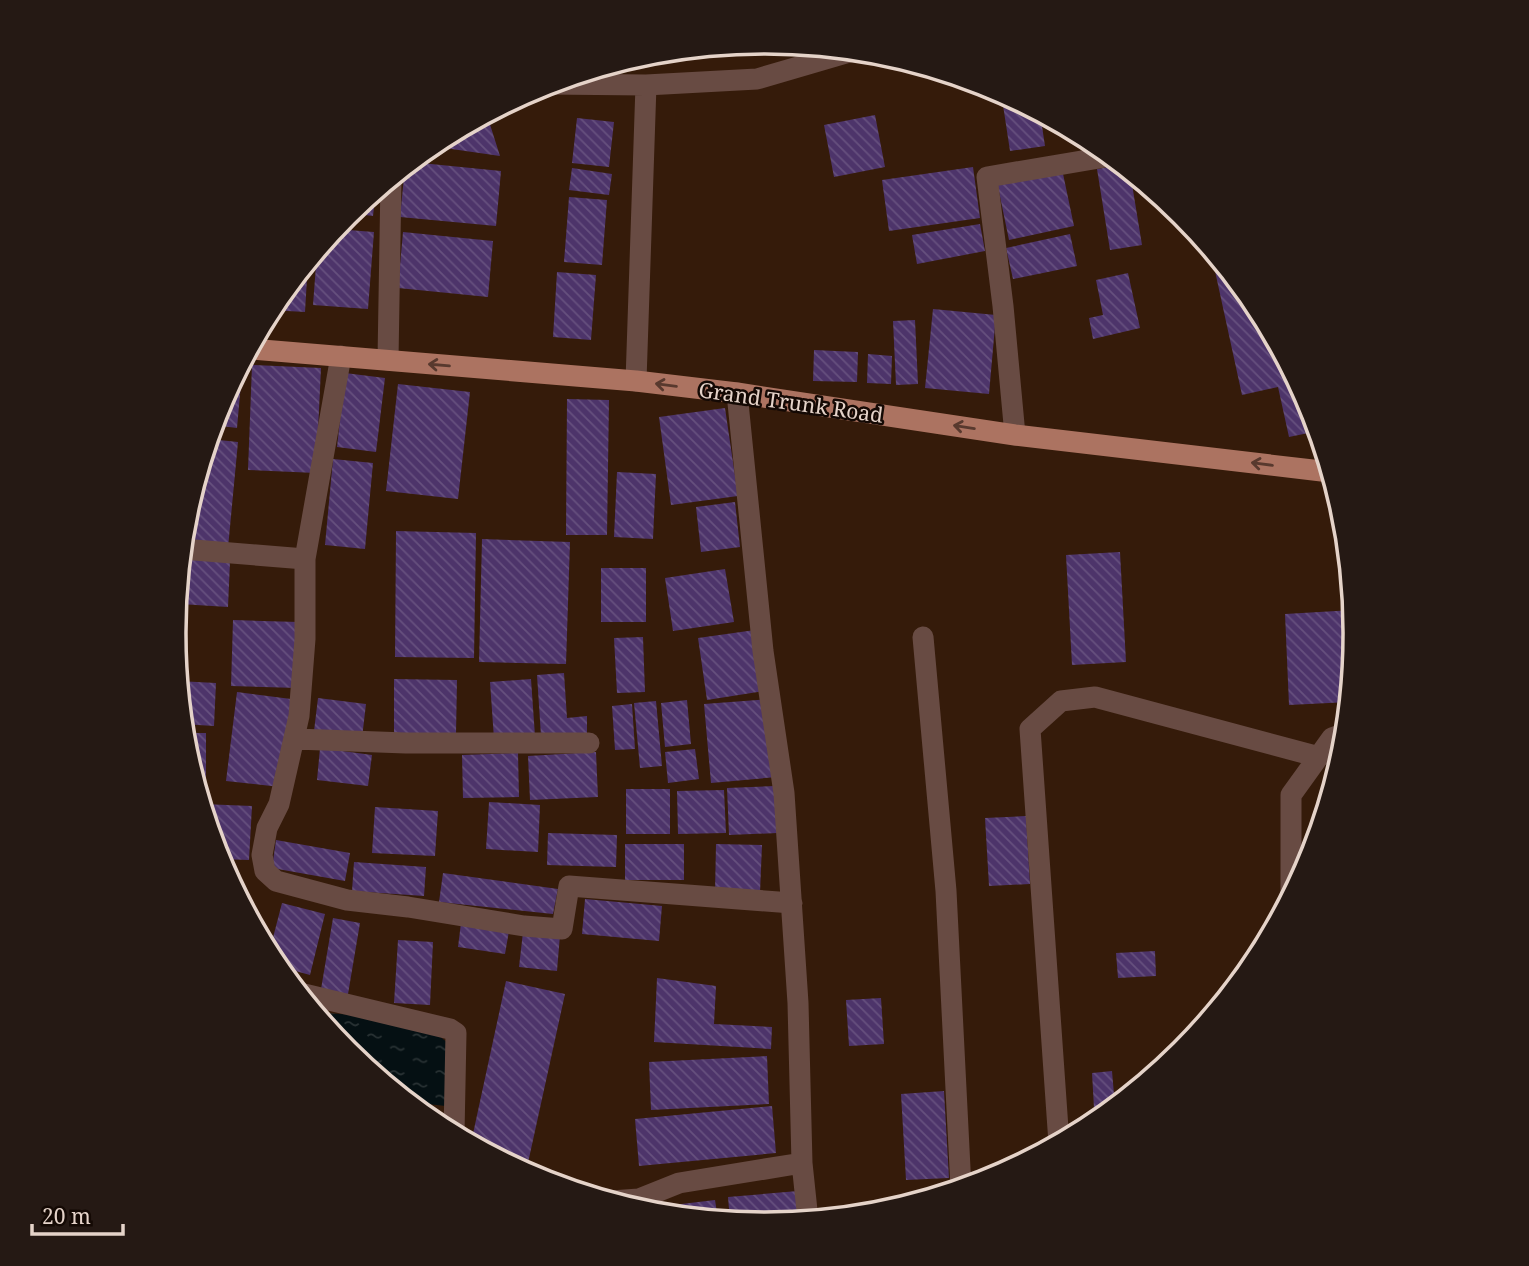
<svg xmlns="http://www.w3.org/2000/svg" width="1529" height="1266" font-family="'Noto Serif',serif">
<style>
.water{fill:url(#water-ripples)}
.building{fill:url(#building-back-hatch)}
.lines{fill:none;stroke-linecap:round;stroke-linejoin:round}
.minor{stroke:#684b43;stroke-width:21}
.major{stroke:#ac7361;stroke-width:21}
.oneway{stroke:#58392e}
.labels{text-anchor:middle;dominant-baseline:central;stroke-width:5;stroke-linejoin:round;paint-order:stroke}
.street-label{font-size:21px;fill:#e5d3c9;stroke:#140904}
.rim{fill:none;stroke:#e5d3c9;stroke-width:3.5}
</style>
<defs>
<pattern id="water-ripples" width="26" height="14" patternUnits="userSpaceOnUse" patternTransform="scale(1.75)"><rect width="26" height="14" fill="#051013"/><path d="M2 4q2-2 4 0t4 0M15 11q2-2 4 0t4 0" fill="none" stroke="#293234"/></pattern>
<pattern id="building-back-hatch" width="6" height="6" patternUnits="userSpaceOnUse" patternTransform="scale(1.75)"><rect width="6" height="6" fill="#4d346a"/><path d="M-1 5l2 2M0 0l6 6M5-1l2 2" fill="none" stroke="#66507e"/></pattern>
</defs>
<rect width="100%" height="100%" fill="#351b0a"/>
<path class="water" d="M314 1012 419 1020 448 1043 455 1107 409 1102 346 1051Z"/>
<path class="building" d="M1001 92 1040 113 1045 146 1010 151Z
M487 115 500 156 431 146 436 141Z
M875 115 885 167 834 177 824 125Z
M577 118 614 122 609 167 572 163Z
M1067 128 1087 139 1069 141Z
M411 162 501 171 496 226 400 217 405 167Z
M1122 165 1130 172 1142 245 1110 250 1097 169Z
M973 167 980 218 889 231 882 180Z
M572 168 612 174 609 195 569 190Z
M1062 169 1074 226 1009 240 997 182Z
M376 191 373 216 349 213 358 206Z
M569 197 607 200 602 265 564 262Z
M980 224 985 251 917 264 912 235Z
M335 229 374 232 368 309 313 305 317 252Z
M403 232 493 241 488 297 398 288Z
M1070 234 1077 266 1013 279 1006 248Z
M308 262 305 312 270 310 273 304Z
M1226 268 1256 305 1311 407 1318 431 1289 437 1278 387 1242 395 1215 271Z
M557 272 596 275 591 340 553 337Z
M1128 273 1140 328 1093 339 1089 318 1103 315 1096 280Z
M933 309 996 315 989 394 925 388Z
M915 320 918 384 896 385 893 321Z
M814 350 858 352 857 382 813 381Z
M868 354 892 356 891 384 867 383Z
M243 361 237 428 213 425 219 406Z
M252 365 321 368 316 473 248 470Z
M345 373 385 378 376 452 337 447Z
M398 384 470 392 458 499 386 491Z
M567 399 609 400 607 535H566Z
M725 408 738 496 671 505 659 417Z
M209 439 238 442 228 548 182 544 185 517Z
M333 459 373 463 365 549 325 545Z
M617 472 656 474 653 539 614 537Z
M735 502 740 547 701 552 696 507Z
M396 531 476 533 474 658 395 657Z
M482 539 570 542 566 664 479 662Z
M1120 552 1126 662 1072 665 1066 555Z
M182 559 230 562 228 607 180 604Z
M601 568H646V622H601Z
M725 569 734 622 673 631 665 578Z
M1353 610 1355 633 1349 702 1289 705 1285 614Z
M233 620 299 622 298 688 231 686Z
M755 630 764 691 707 700 698 638Z
M643 637 645 692 617 693 614 638Z
M564 673 567 718 587 716V734L541 736 537 675Z
M394 679 457 680 456 734H394Z
M531 679 535 736 494 739 490 682Z
M178 681 216 683 214 726 182 724Z
M237 692 291 699 280 787 226 781Z
M318 698 366 704 362 738 314 731Z
M770 699 777 777 711 783 704 704Z
M687 700 691 744 665 747 661 703Z
M656 701 662 766 640 768 634 703Z
M632 704 635 749 615 750 612 706Z
M183 733H206V789H197L185 748Z
M320 748 372 755 368 786 317 780Z
M695 749 699 779 668 783 665 752Z
M596 752 598 797 530 800 528 756Z
M518 753 519 797 463 798 462 755Z
M775 786 777 833 729 835 727 788Z
M626 789H670V834H626Z
M724 790 726 833 678 834 677 791Z
M489 802 540 805 538 852 486 849Z
M202 804 252 806 249 860 218 859Z
M375 807 438 811 435 856 372 853Z
M1026 816 1030 884 989 886 985 818Z
M548 833 617 835 616 867 547 865Z
M276 840 350 853 345 881 272 868Z
M625 844H684V880H625Z
M716 844 762 845 760 893 715 892Z
M354 862 426 867 424 896 352 891Z
M443 873 558 889 553 914 439 902Z
M585 899 662 906 659 941 582 934Z
M282 903 325 914 310 975 277 966 269 953Z
M333 918 360 923 347 1000 320 995Z
M461 923 509 931 505 954 458 947Z
M523 932 560 935 557 971 519 967Z
M398 940 433 942 430 1005 394 1003Z
M1155 951 1156 976 1118 978 1116 953Z
M657 978 716 986 714 1024 772 1027 771 1049 654 1042Z
M506 981 565 994 526 1172 471 1143Z
M881 998 884 1044 849 1046 846 1000Z
M767 1056 769 1104 651 1110 649 1062Z
M1112 1071 1115 1106 1094 1108 1092 1073Z
M944 1091 949 1178 906 1180 901 1094Z
M772 1106 776 1153 639 1166 635 1119Z
M798 1191 800 1220 764 1224 730 1221 728 1197Z
M715 1200 718 1219 674 1215 673 1205Z"/>
<g class="lines">
<path class="minor" d="M547 84 646 85 757 79 853 51
M341 356 305 559V639L299 716 279 804 267 828 262 855 265 871 276 881 347 900 408 907 524 926 562 929 569 886 792 903
M388 360 391 179
M636 381 646 85
M737 393 763 651 784 793 798 1003 802 1163 808 1220
M1015 435 1003 306 987 177 1111 156
M182 549 305 559
M923 637 946 891 961 1188
M295 739 406 743H589
M1291 895V795L1332 738 1346 733
M304 994 450 1029 456 1033 454 1134
M1059 1143 1030 729 1061 701 1095 697 1319 757
M611 1201 639 1199 679 1183 802 1163"/>
<path class="major" d="M250 349 636 381 737 393 1015 435 1330 472"/>
</g>
<defs><path id="oneway-shaft" d="M-6 0H5M1.5-3L5.5 0L1.5 3" fill="none" stroke-width="1.6" stroke-linecap="round" stroke-linejoin="round" transform="scale(1.75)"/></defs>
<g class="oneway">
<use href="#oneway-shaft" transform="translate(439 365) rotate(-175)"/>
<use href="#oneway-shaft" transform="translate(666 385) rotate(-173)"/>
<use href="#oneway-shaft" transform="translate(964 427) rotate(-171)"/>
<use href="#oneway-shaft" transform="translate(1262 464) rotate(-173)"/>
</g>
<g class="labels">
<g class="street-label">
<text transform="translate(791 402) rotate(8)">Grand Trunk Road</text>
</g>
</g>
<path d="M0 0H1529V1266H0ZM764 54H765A578 578 0 0 1 1343 632V634A578 578 0 0 1 765 1212H764A578 578 0 0 1 186 634V632A578 578 0 0 1 764 54Z" fill="#251914" fill-rule="evenodd"/>
<path class="rim" d="M764 54H765A578 578 0 0 1 1343 632V634A578 578 0 0 1 765 1212H764A578 578 0 0 1 186 634V632A578 578 0 0 1 764 54Z"/>
<path d="M32 1224v10h91v-10" fill="none" stroke="#e5d3c9" stroke-width="3.5"/>
<text x="42" y="1224" font-size="21" fill="#e5d3c9" stroke="#140904" stroke-width="5" paint-order="stroke">20 m</text>
</svg>
